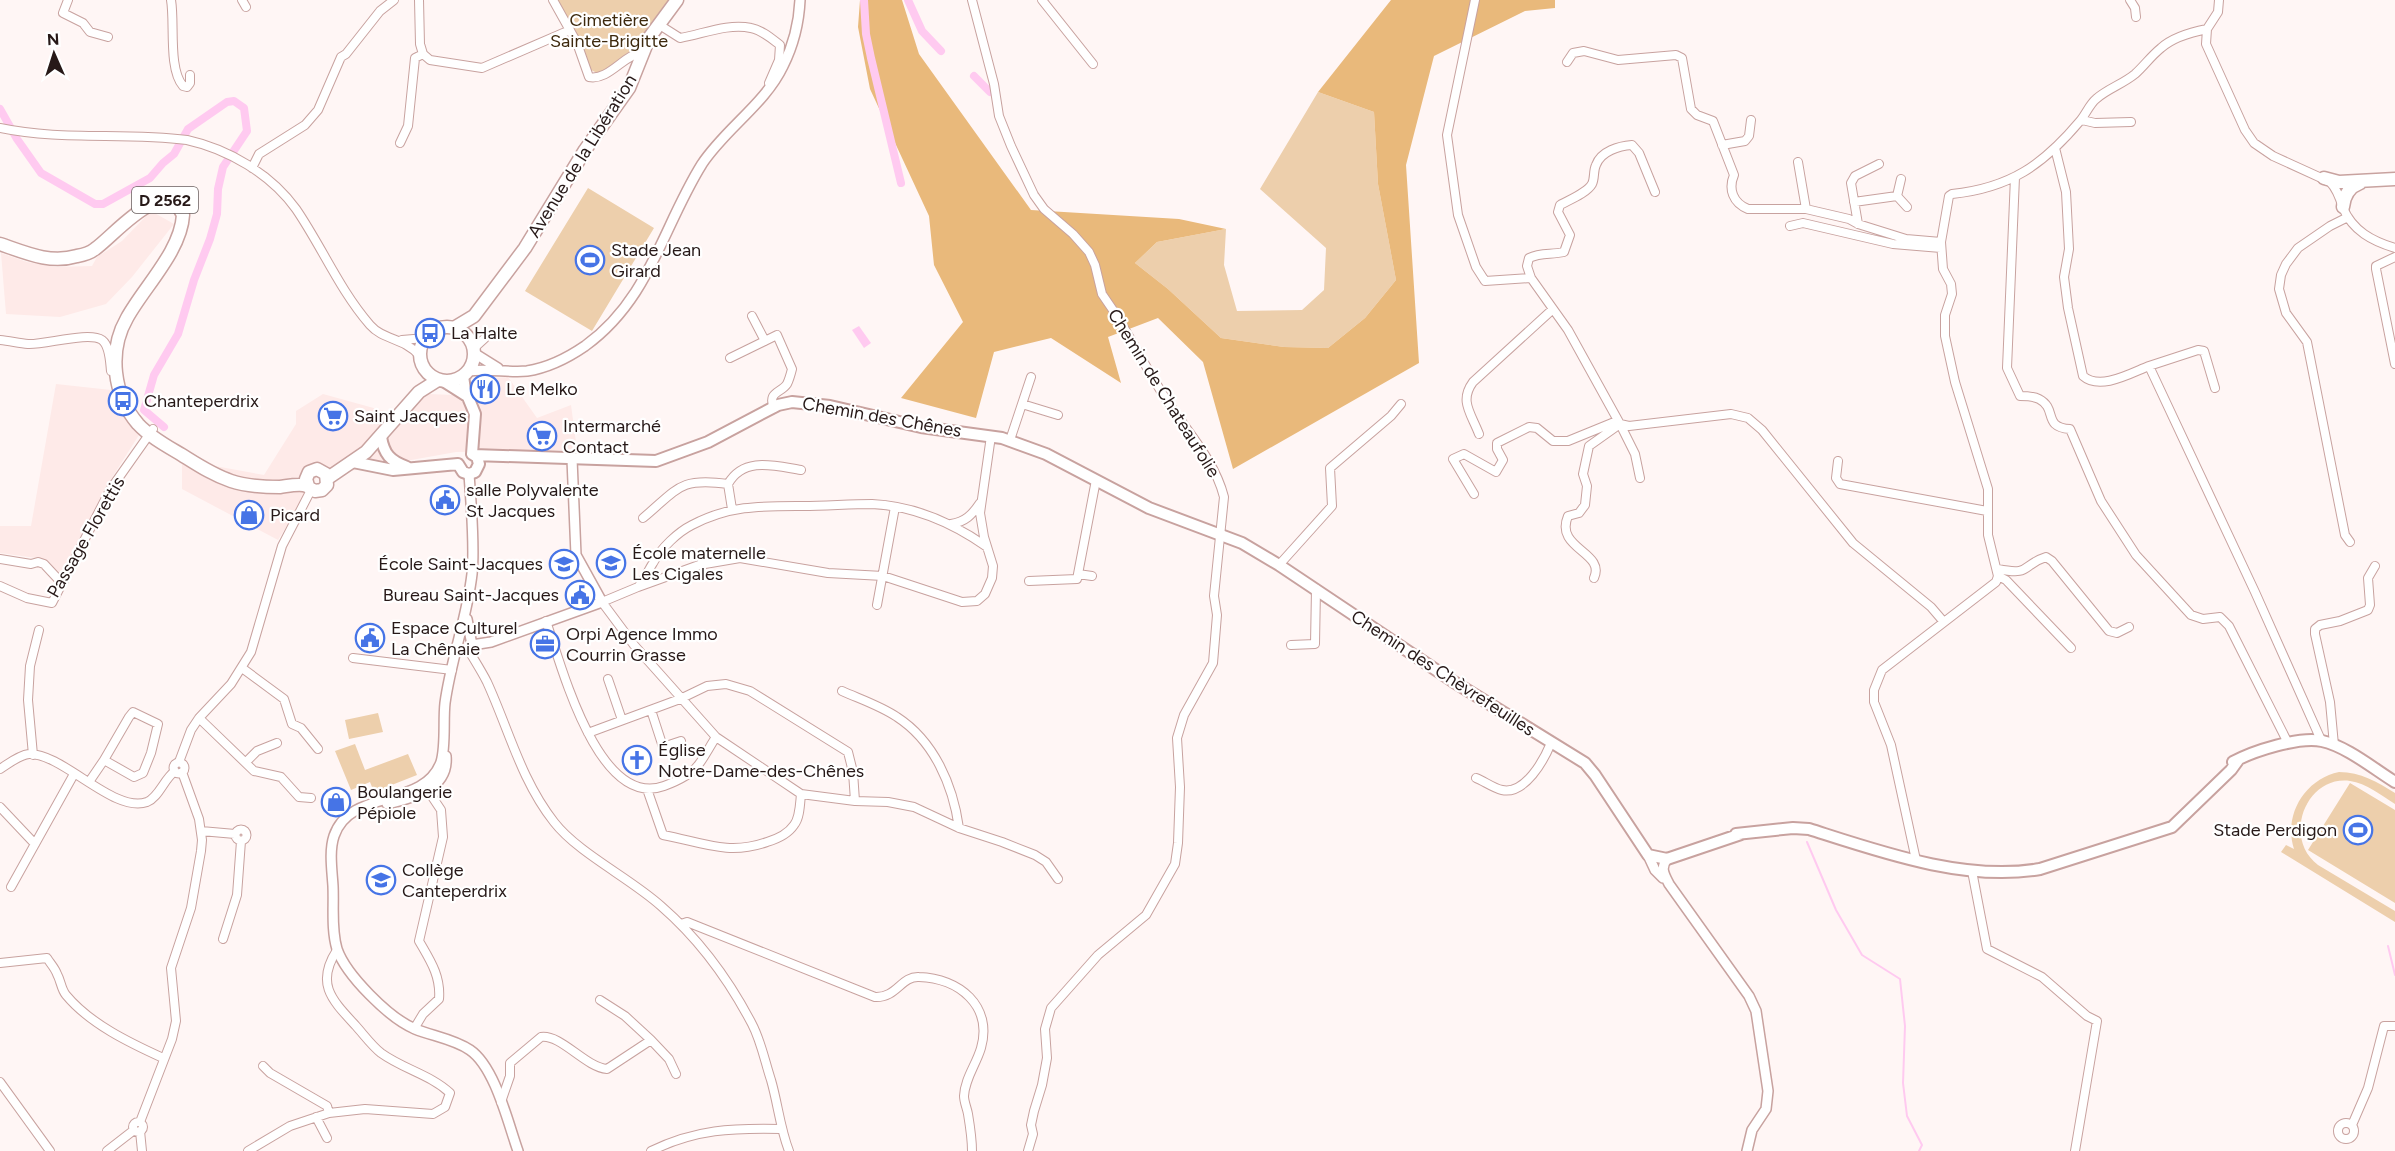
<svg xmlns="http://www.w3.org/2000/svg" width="2395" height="1151" font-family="Figtree,sans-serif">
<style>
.built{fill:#feeae8}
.green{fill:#edcfac}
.forest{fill:#e9b97b}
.water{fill:#ffcaf0}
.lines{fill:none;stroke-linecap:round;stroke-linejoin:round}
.stream{stroke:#ffcaf0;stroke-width:2}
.canal{stroke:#ffcaf0;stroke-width:8}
.minor-casing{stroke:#c8a29f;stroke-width:10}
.tertiary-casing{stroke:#c8a29f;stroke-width:12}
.secondary-casing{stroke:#c8a29f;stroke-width:14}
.primary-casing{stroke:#c8a29f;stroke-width:15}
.trunk-casing{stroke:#c8a29f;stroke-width:15}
.minor{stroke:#fff;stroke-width:8}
.tertiary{stroke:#fff;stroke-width:9}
.secondary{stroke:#fff;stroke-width:10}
.primary{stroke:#fff;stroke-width:12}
.trunk{stroke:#fff;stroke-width:12}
.labels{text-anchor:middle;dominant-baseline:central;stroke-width:4.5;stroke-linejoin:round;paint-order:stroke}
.shield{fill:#fff;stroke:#685e5d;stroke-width:1.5}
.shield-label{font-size:16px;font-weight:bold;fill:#271918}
.park-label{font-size:18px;fill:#3d290d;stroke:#fff}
.street-label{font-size:18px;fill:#271918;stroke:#fff}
.poi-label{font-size:18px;fill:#271918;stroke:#fff;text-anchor:start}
</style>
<rect width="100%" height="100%" fill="#fff6f5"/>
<path class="built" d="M151 211 174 224 132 277 106 304 60 317 6 314 1 253 27 262 55 267 92 266 97 257 122 241Z
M508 377 537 418 571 405 577 450 456 452 317 477 278 540 182 489V460L264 475 296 424V411L323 394 388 412 428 394 453 395 475 379Z
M56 384 111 390 139 435 104 490 62 575 43 559 0 553V526H31Z"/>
<path class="green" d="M556 0H671L633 49 599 74 589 69Z
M1318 92 1374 112 1378 184 1396 280 1365 318 1328 348 1284 347 1221 338 1168 289 1135 263 1157 242 1226 229 1224 265 1237 311 1302 310 1324 290 1326 248 1260 189Z
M588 188 654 228 592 331 525 291Z
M378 713 383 732 349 739 345 720Z
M355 744 365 770 408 754 417 775 374 792 370 782 351 790 335 751Z
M2339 772C2361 772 2377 782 2395 793V804C2382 796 2366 783 2350 781 2306 775 2282 838 2318 865L2395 911V922L2281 852 2286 845 2294 849C2283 815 2305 779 2339 772Z
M2350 783 2395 810V903L2308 850Z"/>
<path class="forest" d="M860 0H902L919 54 1031 210 1179 219 1226 229 1157 242 1135 263 1168 289 1221 338 1284 347 1328 348 1365 318 1396 280 1378 184 1374 112 1318 92 1391 0H1555V8L1525 11 1434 56 1406 165 1419 363 1233 469 1203 362 1158 318 1108 337 1121 383 1051 338 994 352 976 418 901 398 963 322 934 265 929 216 870 89 858 27Z"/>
<path class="water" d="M859 326 871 343 864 348 852 330Z"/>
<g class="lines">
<path class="stream" d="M1807 842 1836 910 1862 955 1900 979 1905 1026 1903 1083 1907 1116 1922 1145 1919 1151
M2388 946 2395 975"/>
<path class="canal" d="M864 0 866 34 871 58 901 183
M908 0 922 31 941 51
M974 76 990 92
M0 109 17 139 41 173 95 204H103L150 178 163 163 174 154 188 129 227 102 234 101 244 108 247 131 223 167 218 189 217 214 210 239 194 280 178 334 154 375 144 410 164 427"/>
<g class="minor-casing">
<path id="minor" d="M68 0 63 13 83 23 90 32 108 37
M171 0C175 22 168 69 183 86L187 87 190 83V75
M242 0 246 7
M419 0 420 44 423 54 430 60 482 68 570 30
M553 0 577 43 589 77C609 81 624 54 643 52
M972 0 994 84 999 116 1011 146 1034 195 1044 209 1073 234 1089 252 1095 265 1102 294 1117 316C1134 344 1149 373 1167 401 1187 431 1215 461 1224 497L1214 596 1217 615 1213 663 1184 715 1177 738 1180 787 1178 843 1175 864 1146 915 1098 955 1051 1008 1045 1029 1047 1058 1042 1085 1034 1111 1031 1125 1033 1134 1028 1151
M1042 0 1093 64
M1475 0 1447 135 1458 215 1476 267 1485 281 1531 278
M2130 0 2135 8 2136 17
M2219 0 2218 12 2207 29 2206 44 2245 130 2254 143 2273 156 2330 182C2337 189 2340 198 2343 208 2353 231 2372 241 2395 248
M658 24 680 38C703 34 728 23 751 28 762 30 772 39 780 45L779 60 769 83
M1567 62 1573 53 1584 51 1618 60 1676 55 1682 58 1691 109 1697 115 1713 121 1734 175C1728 189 1733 203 1748 209H1806L1849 219 1858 224 1906 239 1941 242
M2082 120 2095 123 2131 122
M0 128C61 141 125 132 187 140 228 149 271 174 296 209 322 247 339 289 370 325 383 340 404 338 419 355
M400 143 408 126 415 58 423 54
M1722 145 1745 141 1749 136 1751 120
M2055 148 2066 192 2069 249 2064 277 2068 308 2083 376C2100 391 2131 373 2149 366L2255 592 2321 740
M1798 162 1806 209
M252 168 259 154 305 125 318 110 341 57 346 54 380 11 394 0
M2015 177 2007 368 2020 396C2026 396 2033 396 2039 399 2058 409 2042 427 2070 429L2101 501 2136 555 2191 615 2203 619 2220 617 2229 626 2288 743
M1897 196 1907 207
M1854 202 1897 196 1901 179
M2348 217 2330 226 2298 248 2286 264 2281 275 2279 289 2286 313 2307 342 2345 535 2350 542
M1858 224 1851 183 1855 176 1879 164
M1790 226 1803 223 1893 244 1941 248
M2395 257 2376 266V269L2395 364
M752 316 765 341
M0 340C9 341 19 343 28 344 45 345 89 331 102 340 110 346 110 362 111 371
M402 340 425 338
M473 349 485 338
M730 358 777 335 792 369C791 373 789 380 787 384 781 393 767 392 774 408
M2149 366 2198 350 2204 351 2215 388
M1022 404 1058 415
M1620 424 1629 426 1731 414 1748 418 1762 430 1853 543 1931 607 1943 621
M1479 434C1471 413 1459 401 1473 382L1553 309
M991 436 980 513 984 537 993 566 992 578 985 594 977 601 962 602 883 576 828 573 740 558 699 565 638 587 602 602 634 645 716 737 801 794 855 801 888 802 914 807 959 828 1002 842 1035 855 1046 862 1058 879
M1010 440 1031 377
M1838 461 1836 478 1840 484 1987 511
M1640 478 1635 454 1620 424 1568 330 1531 278 1527 266 1529 258C1541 252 1551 255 1564 252L1570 235 1558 212 1560 205C1569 200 1587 193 1592 184 1595 178 1593 171 1596 165 1601 151 1619 146 1632 145L1639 153 1655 192
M1474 494 1453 459 1464 454 1496 472 1503 460 1497 449V443L1529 427 1537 428 1553 441H1568L1617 421
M732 509 728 484C744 456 775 466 801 470
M643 518C678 489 679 477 728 484
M951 524C965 522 972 515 980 503
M0 559 31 564 38 562 44 564 58 579 64 581
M1279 565 1332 506 1330 468 1391 416 1401 404
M1998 569C2032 576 2021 565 2046 557L2052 561 2109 631 2117 633 2129 627
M1092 576 1078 574 1096 480
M1998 576 2006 580 2071 648
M1594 578C1606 552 1554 549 1568 516L1579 513 1585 505 1587 486 1583 474 1589 446 1620 424
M1029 581 1077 579 1078 574
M0 586 27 598 52 603 110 490 153 429
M639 586C645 578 648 571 653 563 661 548 678 532 692 525 730 505 762 506 803 506 826 506 849 504 872 504 914 506 953 523 987 547
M877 605 895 507
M546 621C561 664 598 810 664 786 675 782 691 775 699 764 705 756 710 746 716 737
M1291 645 1315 644 1316 589
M469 651C475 661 482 672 487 682 509 730 521 780 554 822 578 853 630 878 661 906 699 939 729 980 752 1024 761 1041 765 1062 771 1080 778 1104 780 1128 789 1151
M353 658 452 670
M242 668 284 699 292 724 301 728 318 749
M608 679 622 720
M842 691C860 699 881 706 897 717 934 741 953 785 959 828
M651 710 663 747 681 741
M199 718 254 771 281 777 299 797 311 798
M588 733 680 699 707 686 726 684 750 691 848 752 853 772 855 801
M2334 745 2330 702 2315 634V629L2320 625 2340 621 2368 610 2370 605 2368 578 2375 566
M33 755 28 700 30 666 39 630
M179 762 191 730 199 718 231 684 251 652 282 546 311 490
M246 762 257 751 277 743
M173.5 768a5.5 5.5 0 1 1 11 0a5.5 5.5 0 1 1-11 0Z
M0 769C8 764 19 755 29 754 63 753 114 814 147 802 159 797 164 779 175 771
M1476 778C1484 781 1493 788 1502 790 1525 795 1544 760 1551 743
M89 782 104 760 129 717 133 712 158 724 151 753 143 773 134 777 104 760
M647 789 663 835C701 842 728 856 767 842 777 839 788 834 794 825 800 818 800 803 801 794
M0 807 35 844
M235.5 835a5.5 5.5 0 1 1 11 0a5.5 5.5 0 1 1-11 0Z
M201 831 235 834
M1916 860 1891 745 1874 702V690L1882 670 1996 582 1998 576 1988 535V489L1955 382 1945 336V315L1952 294 1951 284 1943 269 1941 242 1949 196 1952 194C2010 188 2043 165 2080 121 2086 114 2089 105 2096 99 2107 89 2123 84 2135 74 2144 66 2151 56 2161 48 2172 38 2192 32 2207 29
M1972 871 1987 949 2042 977 2087 1016 2097 1021 2075 1151
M11 887 74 774
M681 924 687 922 875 997C897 998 901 976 919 977 959 978 993 1006 981 1048 976 1065 965 1078 964 1096 964 1102 967 1108 968 1114 970 1126 972 1139 972 1151
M223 939 237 895 241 841
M0 963 47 958C50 963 55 968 57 974 61 981 61 989 66 995 90 1024 130 1043 163 1058
M600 1000 625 1016 651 1040
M414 1029 423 1014 439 999C441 976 430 960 419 941L443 837 441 810 425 786
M263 1066 270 1073 327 1106 329 1113
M0 1082 50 1151
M501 1102 510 1076V1063L541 1037C561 1034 585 1067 607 1069L651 1040 669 1059 676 1074
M316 1117 327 1138
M140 1122 172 1039 176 1021 171 968 191 908 201 851 202 840 199 819 182 772
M133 1127a5 5 0 1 1 10 0a5 5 0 1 1-10 0Z
M2338 1131a8 8 0 1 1 16 0a8 8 0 1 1-16 0Z
M2352 1125 2368 1088 2384 1026H2395
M140 1131 142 1151
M107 1151 134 1130
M248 1151 290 1126 329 1113 365 1109 433 1114 445 1107 450 1093C431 1075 403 1069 381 1053 372 1046 364 1035 356 1026 332 1000 315 984 337 950
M651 1151C696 1129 732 1128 781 1129"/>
</g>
<g class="tertiary-casing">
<path id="tertiary" d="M474 353 498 368
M468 371C488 368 508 373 527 371 547 368 569 357 585 346 650 299 662 228 702 164 725 129 765 104 783 66 793 46 799 22 800 0
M469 474C471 503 475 546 472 574 467 618 451 659 445 703 443 720 446 746 441 762 424 809 350 788 334 836 329 851 332 870 333 886 334 906 331 929 337 949 346 975 389 1018 415 1029 432 1036 454 1039 470 1050 495 1067 508 1123 518 1151
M467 619 472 645
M472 645 491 642 602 602 576 555 572 459
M387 804C413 798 449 789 446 756
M1648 855 1655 870 1663 878
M1667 859C1660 868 1664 874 1669 884L1749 996 1756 1011 1768 1091 1766 1109 1752 1130 1747 1151"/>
</g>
<g class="secondary-casing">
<path id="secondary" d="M463 376 465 390 475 414 472 454
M445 382 467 396
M381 437C384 454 390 461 407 467
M474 455 656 461 708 442 778 405 792 402 830 406 921 427 1002 438 1046 454 1149 508 1242 543 1279 565 1454 682 1585 763 1595 775 1648 855 1667 859 1741 834
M353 462 393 470 458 464
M458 464 463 472 469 474 475 472 479 464 477 457 472 454
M2233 762C2253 751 2300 736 2322 741 2346 746 2374 769 2395 782
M1736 834 1793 828 1809 829C1881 852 1965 882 2040 869L2172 827 2231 770 2239 759"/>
</g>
<g class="primary-casing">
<path id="primary" d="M0 244C26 253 50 264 77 256 83 255 90 253 95 249 115 235 164 174 183 215 181 251 144 287 127 318 108 351 113 395 138 424 150 437 167 446 182 455 198 465 213 475 231 481 246 486 264 487 280 487 288 486 300 483 307 486 310 488 312 490 315 491L322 490 327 485 326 474 317 469 309 472 306 479 308 486
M420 354a27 27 0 1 1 54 0a27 27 0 1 1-54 0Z
M454 328 474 316 525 248 585 150 629 88 649 38 677 0
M328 478 366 452 419 392 438 380"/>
</g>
<g class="trunk-casing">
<path id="trunk" d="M2324 178 2339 182 2395 179
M2343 207C2344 196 2349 187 2360 183"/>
</g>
<use href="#minor" class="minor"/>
<use href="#tertiary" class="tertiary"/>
<use href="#secondary" class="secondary"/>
<use href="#primary" class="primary"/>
<use href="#trunk" class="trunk"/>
</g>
<defs>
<g id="stadium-ring" transform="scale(1.5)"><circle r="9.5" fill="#fff" stroke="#4674e6" stroke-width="1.5"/><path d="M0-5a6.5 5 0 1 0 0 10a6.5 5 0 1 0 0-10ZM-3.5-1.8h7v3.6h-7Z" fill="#4674e6"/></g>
<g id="bus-ring" transform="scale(1.5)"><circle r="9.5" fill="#fff" stroke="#4674e6" stroke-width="1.5"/><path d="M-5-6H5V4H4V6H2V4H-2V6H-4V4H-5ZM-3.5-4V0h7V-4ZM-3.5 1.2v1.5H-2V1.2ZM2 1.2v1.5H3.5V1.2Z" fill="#4674e6"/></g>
<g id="restaurant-ring" transform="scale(1.5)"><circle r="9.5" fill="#fff" stroke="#4674e6" stroke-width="1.5"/><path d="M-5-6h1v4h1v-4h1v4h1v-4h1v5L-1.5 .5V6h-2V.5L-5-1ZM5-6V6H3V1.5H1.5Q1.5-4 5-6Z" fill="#4674e6"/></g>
<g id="supermarket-ring" transform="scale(1.5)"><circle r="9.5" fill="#fff" stroke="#4674e6" stroke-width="1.5"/><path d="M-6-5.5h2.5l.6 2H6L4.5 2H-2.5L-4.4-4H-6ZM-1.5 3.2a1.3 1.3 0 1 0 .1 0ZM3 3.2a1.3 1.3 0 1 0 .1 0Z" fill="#4674e6"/></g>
<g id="civic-ring" transform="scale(1.5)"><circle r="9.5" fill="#fff" stroke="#4674e6" stroke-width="1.5"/><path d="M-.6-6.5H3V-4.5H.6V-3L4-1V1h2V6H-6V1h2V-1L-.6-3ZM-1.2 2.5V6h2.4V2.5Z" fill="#4674e6"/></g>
<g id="shop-ring" transform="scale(1.5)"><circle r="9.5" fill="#fff" stroke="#4674e6" stroke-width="1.5"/><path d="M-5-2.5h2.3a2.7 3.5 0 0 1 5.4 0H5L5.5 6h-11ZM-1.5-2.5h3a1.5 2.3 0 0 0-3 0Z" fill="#4674e6"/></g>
<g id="school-ring" transform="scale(1.5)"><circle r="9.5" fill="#fff" stroke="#4674e6" stroke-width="1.5"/><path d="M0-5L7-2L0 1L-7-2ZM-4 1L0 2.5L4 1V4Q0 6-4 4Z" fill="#4674e6"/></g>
<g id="office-ring" transform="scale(1.5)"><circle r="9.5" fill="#fff" stroke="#4674e6" stroke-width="1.5"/><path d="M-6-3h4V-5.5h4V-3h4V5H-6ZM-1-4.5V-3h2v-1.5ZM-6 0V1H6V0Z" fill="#4674e6"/></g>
<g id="church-ring" transform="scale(1.5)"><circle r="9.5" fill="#fff" stroke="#4674e6" stroke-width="1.5"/><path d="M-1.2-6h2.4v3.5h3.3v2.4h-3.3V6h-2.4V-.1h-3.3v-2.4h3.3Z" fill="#4674e6"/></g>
</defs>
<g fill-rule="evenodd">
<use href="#stadium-ring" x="590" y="260"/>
<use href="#bus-ring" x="430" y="333"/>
<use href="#restaurant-ring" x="485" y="389"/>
<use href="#bus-ring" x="123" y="401"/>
<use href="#supermarket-ring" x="333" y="416"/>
<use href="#supermarket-ring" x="542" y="436"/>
<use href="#civic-ring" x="445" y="500"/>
<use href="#shop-ring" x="249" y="515"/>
<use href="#school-ring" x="611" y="563"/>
<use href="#school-ring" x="564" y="564"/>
<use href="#civic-ring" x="580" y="595"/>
<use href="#civic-ring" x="370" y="638"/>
<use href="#office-ring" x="545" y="644"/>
<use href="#church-ring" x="637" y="760"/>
<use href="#shop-ring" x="336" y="802"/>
<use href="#stadium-ring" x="2358" y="830"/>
<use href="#school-ring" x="381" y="880"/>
</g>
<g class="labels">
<rect class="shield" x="132" y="187" width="66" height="26" rx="4.5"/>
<g class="shield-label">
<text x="165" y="200">D 2562</text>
</g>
<g class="park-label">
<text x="609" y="20">Cimetière<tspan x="609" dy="21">Sainte-Brigitte</tspan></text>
</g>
<g class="street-label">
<text transform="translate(582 156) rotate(-58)">Avenue de la Libération</text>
<text transform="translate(1164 393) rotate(58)">Chemin de Chateaufolie</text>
<text transform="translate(882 417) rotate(10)">Chemin des Chênes</text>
<text transform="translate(86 537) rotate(-60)">Passage Florettis</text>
<text transform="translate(1443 673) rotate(33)">Chemin des Chèvrefeuilles</text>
</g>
<g class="poi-label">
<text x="611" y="250">Stade Jean<tspan x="611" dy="21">Girard</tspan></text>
<text x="451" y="333">La Halte</text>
<text x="506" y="389">Le Melko</text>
<text x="144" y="401">Chanteperdrix</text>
<text x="354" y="416">Saint Jacques</text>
<text x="563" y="426">Intermarché<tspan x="563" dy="21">Contact</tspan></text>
<text x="466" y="490">salle Polyvalente<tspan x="466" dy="21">St Jacques</tspan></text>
<text x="270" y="515">Picard</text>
<text x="632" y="553">École maternelle<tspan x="632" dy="21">Les Cigales</tspan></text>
<text x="543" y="564" text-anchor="end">École Saint-Jacques</text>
<text x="559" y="595" text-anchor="end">Bureau Saint-Jacques</text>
<text x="391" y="628">Espace Culturel<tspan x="391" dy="21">La Chênaie</tspan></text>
<text x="566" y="634">Orpi Agence Immo<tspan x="566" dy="21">Courrin Grasse</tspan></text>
<text x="658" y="750">Église<tspan x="658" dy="21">Notre-Dame-des-Chênes</tspan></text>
<text x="357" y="792">Boulangerie<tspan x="357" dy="21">Pépiole</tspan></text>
<text x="2337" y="830" text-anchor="end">Stade Perdigon</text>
<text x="402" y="870">Collège<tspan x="402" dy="21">Canteperdrix</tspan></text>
</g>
</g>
<g transform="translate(54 54) rotate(357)" stroke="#ffffff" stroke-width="4.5" paint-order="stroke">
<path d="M0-4.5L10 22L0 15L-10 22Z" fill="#271918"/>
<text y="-9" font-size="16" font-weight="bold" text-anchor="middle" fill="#271918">N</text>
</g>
</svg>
